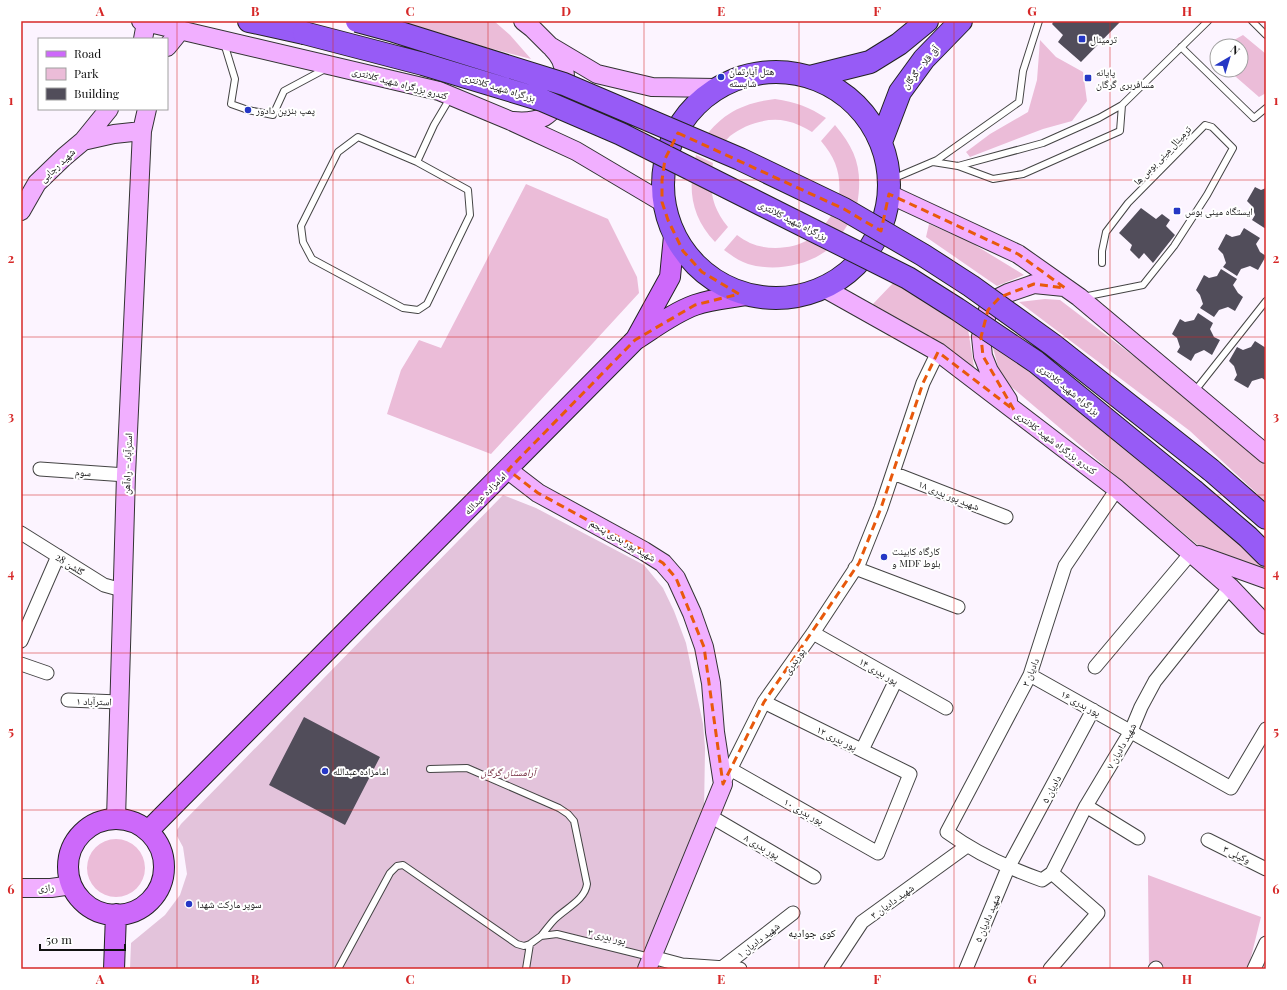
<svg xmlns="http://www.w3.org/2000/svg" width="1287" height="990" font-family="'Playfair Display','Noto Naskh Arabic',serif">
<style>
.green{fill:#ebbcd8}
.cemetery{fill:#e3c3db}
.building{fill:#514d5a}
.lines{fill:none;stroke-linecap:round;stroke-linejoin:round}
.lane-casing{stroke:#444;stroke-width:8}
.street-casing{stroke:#444;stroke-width:15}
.secondary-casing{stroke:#333;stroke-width:20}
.primary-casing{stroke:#222;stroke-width:22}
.highway-casing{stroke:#222;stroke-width:24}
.lane{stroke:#fff;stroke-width:6}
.street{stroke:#fff;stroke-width:13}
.secondary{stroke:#f1afff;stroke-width:18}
.primary{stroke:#cd69fa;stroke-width:20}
.highway{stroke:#975bf6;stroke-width:22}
.highway-bridge-casing{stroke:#222;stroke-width:24;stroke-linecap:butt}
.highway-bridge{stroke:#975bf6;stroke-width:22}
.marked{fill:none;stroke:#e8590c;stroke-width:3;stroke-dasharray:8 5;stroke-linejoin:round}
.grid{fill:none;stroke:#d62828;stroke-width:1;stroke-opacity:0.55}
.poi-dot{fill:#2537c5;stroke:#fff;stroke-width:1.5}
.labels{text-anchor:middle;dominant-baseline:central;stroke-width:4;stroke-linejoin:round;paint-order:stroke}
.poi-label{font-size:10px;fill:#111;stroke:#fff;text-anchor:start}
.street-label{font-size:10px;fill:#111;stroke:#fff}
.park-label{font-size:10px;font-style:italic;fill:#6b1e33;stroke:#fff}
.neighbourhood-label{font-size:11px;fill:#111;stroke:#fff}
.neatline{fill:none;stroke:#d62828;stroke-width:1.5}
.grid-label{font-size:13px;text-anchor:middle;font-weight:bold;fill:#d62828}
</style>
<rect width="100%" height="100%" fill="#fcf4ff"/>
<path class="green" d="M385 21H494L510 35 531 59Z
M1243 35 1266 54V93L1259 97 1228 70H1241V46H1225V45Z
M1040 40 1056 57 1083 72 1087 101 1072 121 1043 129 970 157 966 152 990 134 1028 112 1037 80Z
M775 99C796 102 809 107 826 118L812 132C804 127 796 123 786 121 768 117 745 124 730 136 726 140 722 146 718 151L701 143C720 114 742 103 775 99Z
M835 125C857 151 863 171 857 205L838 204C842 178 838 161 821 141Z
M696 155 713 163C709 189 711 206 728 227L715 242C691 217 687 188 696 155Z
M526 184 608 219 637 277 639 293 491 454 387 414 401 370 419 340 441 348Z
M831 216 848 224C843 232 838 240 832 246 810 266 775 272 748 264 739 261 731 255 724 250L737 235C741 238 746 241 750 243 769 251 793 249 810 239 819 234 825 224 831 216Z
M929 224 970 242 1024 275 997 286 926 237Z
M894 282 968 329 974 367 872 305Z
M1045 299 1060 300 1165 380 1266 466V502L1190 431 1019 302Z
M992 344 1045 384 1266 566V569L1200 547 1001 378Z
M87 868a29 29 0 1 1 58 0a29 29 0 1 1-58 0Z
M1148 875 1261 917 1248 969H1149Z"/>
<path class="cemetery" d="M503 495 536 508 644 565 663 588 674 611 686 643 703 724 705 748 704 813 639 969H130L131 943 165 915 180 895 187 874 183 847 177 836V830L181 824Z"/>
<path class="building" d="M1054 21 1067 22 1121 21 1081 62 1058 42 1063 35 1052 24Z
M1255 187 1261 190 1266 188V229L1252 220 1255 215 1252 206 1247 201Z
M1141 208 1156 219 1162 214 1170 220 1166 226 1175 235 1153 263 1144 253 1139 259 1130 250 1132 245 1119 233Z
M1244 228 1260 238 1256 244 1260 252 1266 256 1258 270 1250 266 1241 269 1237 276 1223 267 1226 263 1223 254 1218 249 1226 234 1232 237 1240 235Z
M1221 269 1237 279 1233 285 1238 293 1243 297 1235 311 1228 307 1219 310 1214 317 1200 308 1203 304 1200 295 1196 290 1204 275 1209 278 1217 276Z
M1198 313 1213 323 1210 329 1214 337 1220 340 1212 355 1204 350 1195 354 1191 361 1177 352 1180 347 1177 338 1172 334 1180 319 1185 322 1194 320Z
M1255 341 1266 348V381L1262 378 1252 381 1248 388 1234 380 1237 375 1234 366 1229 361 1237 347 1243 350 1251 347Z
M304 717 380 757 345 825 269 785Z"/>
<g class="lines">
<g class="lane-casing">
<path id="lane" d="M1252 21 1266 35
M224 43 235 79 231 104 248 110 273 115 284 91 327 68
M1181 47 1254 118 1266 108
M1122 105 1208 21
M417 162 358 137 338 152 301 226 303 242 312 259 403 308 418 310 427 304 470 215 468 190 417 162 434 125 450 98
M933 162 958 166 1043 143 1099 118 1122 105 1120 131 1023 174 993 179 958 166
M890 180 937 160 1019 102 1023 71 1039 21
M1083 297 1143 285 1174 246 1207 195 1233 148 1212 127 1205 125 1128 203 1106 232 1102 251V263
M1194 392 1266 301
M430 769 467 768 559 808 568 814 574 821 587 884C585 900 566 908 555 919 550 924 545 931 541 936
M338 969 390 873 397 866 403 865 517 944 524 946 530 944 541 936 557 934 650 957
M526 969 530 944"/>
</g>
<g class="street-casing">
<path id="street" d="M40 469 126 475
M893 473 1006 517
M1117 489 1065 566 1030 675 947 832C977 854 1008 868 1042 880L1052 873 1086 806 1131 731 1141 707 1155 681 1230 587
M21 533 104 585 122 590
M855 568 958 607
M813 633 946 708
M21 641 58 556
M21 664 47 673
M1095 667 1191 553
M1030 675 1231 788 1266 729
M68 700 119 702
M862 750 896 680
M730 769 878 853 910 774 764 702
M723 784 764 702 813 633 859 563 881 508 923 383 938 352
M1086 806 1138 838
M710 816 814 877
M1208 840 1266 869
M652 957 682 965 740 969
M723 967 793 913
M831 969 862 922 967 846
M966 969 1008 868 1093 710
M1050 969 1098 913 1052 873
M1155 969 1156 968
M1254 969 1266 943"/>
</g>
<g class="secondary-casing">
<path id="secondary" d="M141 21 439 91 511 121 576 151 662 202
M523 21 532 28 550 46 597 74 652 87 716 88
M143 39 146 23
M167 47 180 31
M513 121C524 122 534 122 544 117 563 105 570 80 561 60 559 56 555 51 552 48
M83 141 114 134 142 131
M889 194 1018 254 1079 297 1266 454
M21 211 37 183 64 157 83 141 109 109
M824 288 938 352 1117 489 1230 587 1266 625
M1008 400 989 371 983 356 981 337 988 310 992 303 1000 297 1008 293 1034 284 1064 287
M508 470 538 493 644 551 663 563 676 578 692 613 704 647 711 683 715 732 723 784 647 969
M1199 555 1266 579
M116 819 126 475 142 131 147 109
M21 888H51L72 885"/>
</g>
<g class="primary-casing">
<path id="primary" d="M637 337 670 277 674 236
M68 867a48 48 0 1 1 96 0a48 48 0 1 1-96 0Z
M148 831 635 340C654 328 673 313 695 305 711 299 730 298 747 295
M114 969 116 914"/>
</g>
<g class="highway-casing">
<path id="highway" d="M249 21 304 33
M663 185a113 113 0 1 1 226 0a113 113 0 1 1-226 0Z
M810 77 870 62 899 44 927 21
M881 142 900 92 924 59 961 21
M1211 470 1266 518
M1194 491 1248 537 1266 555"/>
</g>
<use href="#lane" class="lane"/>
<use href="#street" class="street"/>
<use href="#secondary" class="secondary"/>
<use href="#primary" class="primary"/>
<use href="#highway" class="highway"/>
<g class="highway-bridge-casing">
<path id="highway-bridge" d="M357 21 394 31 564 84 740 159 844 209 923 255 971 286 1053 345 1211 470
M304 33 423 64 542 100 621 134 908 278 957 309 1036 362 1194 491"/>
</g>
<use href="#highway-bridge" class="highway-bridge"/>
</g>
<path class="marked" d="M678 133 844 209 881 231 889 194 1018 254 1065 288 1034 284 1000 297 988 310 981 337 983 356 1014 410 938 352 923 383 881 508 859 563 764 702 723 784 704 647 676 578 663 563 644 551 538 493 508 470 635 340 695 305 739 294 702 272 683 251 668 220 662 202V180L665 159Z"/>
<path class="grid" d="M177 21V969M333 21V969M488 21V969M644 21V969M799 21V969M954 21V969M1110 21V969M21 180H1266M21 337H1266M21 495H1266M21 653H1266M21 810H1266"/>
<g class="poi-dot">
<rect x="1078" y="35" width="8" height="8" rx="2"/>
<circle cx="721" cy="77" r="4"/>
<rect x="1084" y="74" width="8" height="8" rx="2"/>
<circle cx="248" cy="110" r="4"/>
<rect x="1173" y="207" width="8" height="8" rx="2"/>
<circle cx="884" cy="557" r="4"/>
<circle cx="325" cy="771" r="4"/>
<circle cx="189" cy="904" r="4"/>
</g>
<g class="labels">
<g class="poi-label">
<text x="1090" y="39">ترمینال</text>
<text x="729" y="71">هتل آپارتمان<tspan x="729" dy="12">شایسته</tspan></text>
<text x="1096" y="72">پایانه<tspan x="1096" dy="12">مسافربری گرگان</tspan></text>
<text x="256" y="110">پمپ بنزین دادور</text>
<text x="1185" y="211">ایستگاه مینی بوس</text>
<text x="892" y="551">کارگاه کابینت<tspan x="892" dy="12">و MDF بلوط</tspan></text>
<text x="333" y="771">امامزاده عبدالله</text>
<text x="197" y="904">سوپر مارکت شهدا</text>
</g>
<g class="street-label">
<text transform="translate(920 67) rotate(-51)">آق قلا - گرگان</text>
<text transform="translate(400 83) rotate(15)">کندرو بزرگراه شهید کلانتری</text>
<text transform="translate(499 87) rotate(17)">بزرگراه شهید کلانتری</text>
<text transform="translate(1162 155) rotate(-46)">ترمینال مینی بوس ها</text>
<text transform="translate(57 165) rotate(-43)">شهید رجایی</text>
<text transform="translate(793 220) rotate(27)">بزرگراه شهید کلانتری</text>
<text transform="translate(1069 389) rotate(39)">بزرگراه شهید کلانتری</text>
<text transform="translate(1056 442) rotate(37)">کندرو بزرگراه شهید کلانتری</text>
<text transform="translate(127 464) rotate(-88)">استرآباد - راه‌آهن</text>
<text transform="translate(83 472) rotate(3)">سوم</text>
<text transform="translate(485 493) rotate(-45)">امامزاده عبدالله</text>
<text transform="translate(949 495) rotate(22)">شهید پور بدری ۱۸</text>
<text transform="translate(623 540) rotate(30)">شهید پور بدری پنجم</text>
<text transform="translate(70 564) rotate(32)">گلشن 28</text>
<text transform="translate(794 661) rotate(-55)">پوربدری</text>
<text transform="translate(879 671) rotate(30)">پور بدری ۱۴</text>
<text transform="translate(1030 672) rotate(-68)">دادیان ۳</text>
<text transform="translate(94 701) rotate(1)">استرآباد ۱</text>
<text transform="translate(1081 703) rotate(29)">پور بدری ۱۶</text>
<text transform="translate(837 738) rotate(26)">پور بدری ۱۲</text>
<text transform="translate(1121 746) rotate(-61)">شهید دادیان ۷</text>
<text transform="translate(1051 789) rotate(-62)">دادیان ۵</text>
<text transform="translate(804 811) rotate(29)">پور بدری ۱۰</text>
<text transform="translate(762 846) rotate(30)">پور بدری ۸</text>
<text transform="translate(1237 854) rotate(26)">وکیلی ۳</text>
<text transform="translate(46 887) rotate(-3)">رازی</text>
<text transform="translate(892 901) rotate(-36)">۳ شهید دادیان</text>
<text transform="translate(987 918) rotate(-67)">۵ شهید دادیان</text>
<text transform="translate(607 936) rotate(14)">پور بدری ۳</text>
<text transform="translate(758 940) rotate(-38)">۱ شهید دادیان</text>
</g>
<g class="park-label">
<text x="508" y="772">آرامستان گرگان</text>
</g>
<g class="neighbourhood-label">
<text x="812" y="932">کوی جوادیه</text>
</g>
</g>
<rect width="1287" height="990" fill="none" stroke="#ffffff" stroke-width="44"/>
<rect x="38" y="38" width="130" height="72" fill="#ffffff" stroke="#a0a0a0"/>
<rect x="46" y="51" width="20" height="6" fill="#cd69fa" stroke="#a0a0a0"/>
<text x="74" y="58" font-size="12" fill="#111111">Road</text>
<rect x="46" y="68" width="20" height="12" fill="#ebbcd8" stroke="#a0a0a0"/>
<text x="74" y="78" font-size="12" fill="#111111">Park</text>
<rect x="46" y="88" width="20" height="12" fill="#514d5a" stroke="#a0a0a0"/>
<text x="74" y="98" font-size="12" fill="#111111">Building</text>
<g transform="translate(1229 58) rotate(38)"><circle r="19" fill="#ffffff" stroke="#a0a0a0"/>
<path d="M0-3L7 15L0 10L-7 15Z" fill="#2537c5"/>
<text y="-6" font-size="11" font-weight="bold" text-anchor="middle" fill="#111111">N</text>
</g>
<path d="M40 944v6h85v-6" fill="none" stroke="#111111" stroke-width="2"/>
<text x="46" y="944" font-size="12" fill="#111111" stroke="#ffffff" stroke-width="3" paint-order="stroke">50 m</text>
<rect x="22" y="22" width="1243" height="946" class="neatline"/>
<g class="grid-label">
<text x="100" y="16">A</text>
<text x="255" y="16">B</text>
<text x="410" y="16">C</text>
<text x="566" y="16">D</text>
<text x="721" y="16">E</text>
<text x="877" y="16">F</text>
<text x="1032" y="16">G</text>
<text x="1187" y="16">H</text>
<text x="11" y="105">1</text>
<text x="1276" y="105">1</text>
<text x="11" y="263">2</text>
<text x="1276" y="263">2</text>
<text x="11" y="421">3</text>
<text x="1276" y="421">3</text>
<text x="11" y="578">4</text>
<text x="1276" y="578">4</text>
<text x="11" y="736">5</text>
<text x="1276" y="736">5</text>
<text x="11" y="894">6</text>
<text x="1276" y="894">6</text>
<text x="100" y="984">A</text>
<text x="255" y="984">B</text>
<text x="410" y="984">C</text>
<text x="566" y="984">D</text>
<text x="721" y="984">E</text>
<text x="877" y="984">F</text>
<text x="1032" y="984">G</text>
<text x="1187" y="984">H</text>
</g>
</svg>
